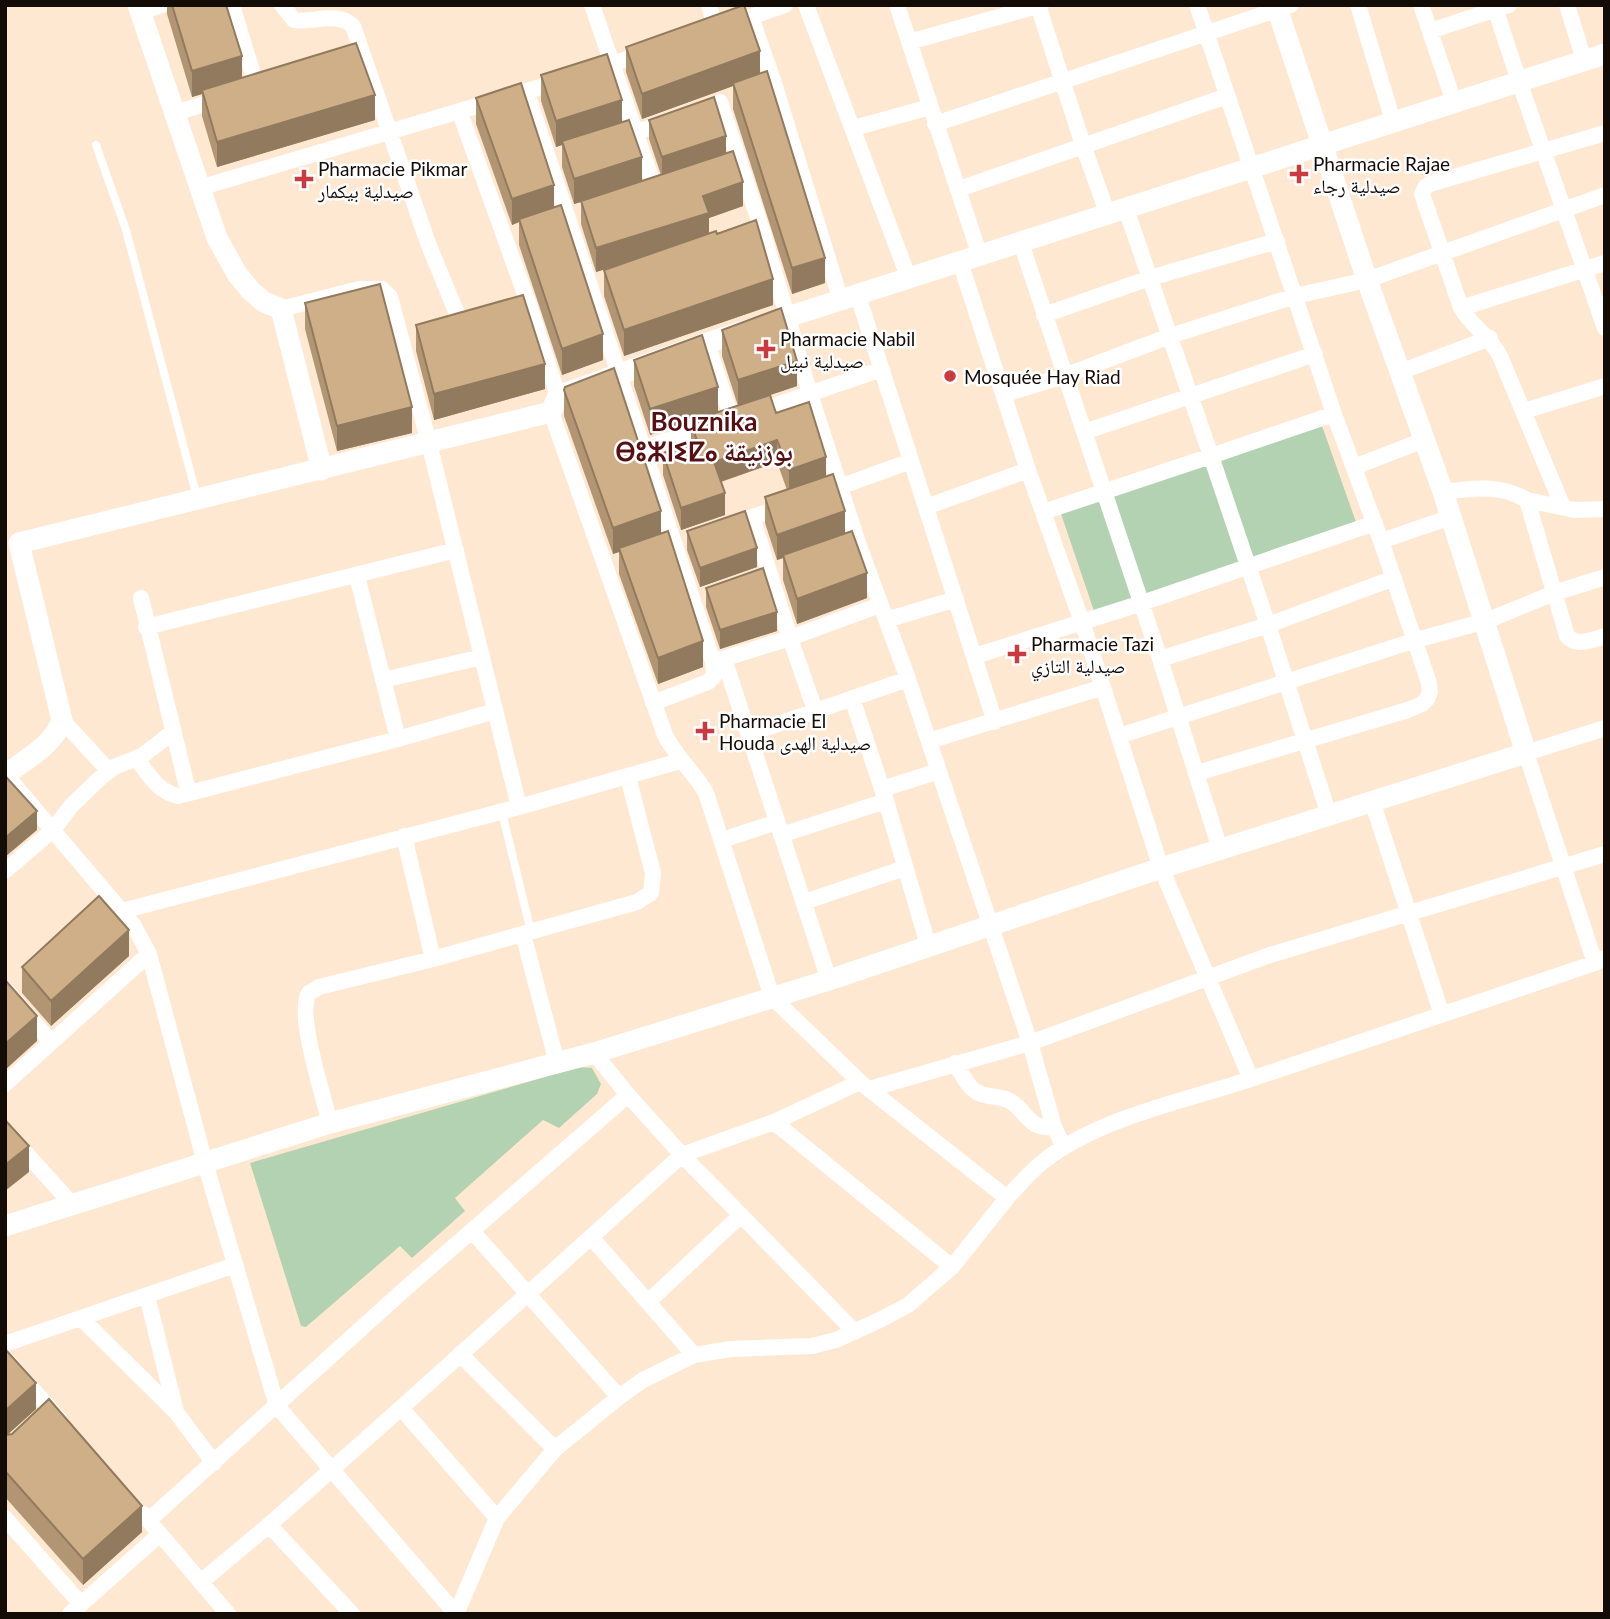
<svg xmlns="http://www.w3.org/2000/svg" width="1610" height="1619" font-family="Lato,'Noto Naskh Arabic','Noto Sans Tifinagh',sans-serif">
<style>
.green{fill:#b3d2b2}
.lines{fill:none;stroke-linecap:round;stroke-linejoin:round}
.service{stroke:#fff;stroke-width:8}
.minor{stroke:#fff;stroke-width:16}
.tertiary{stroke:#fff;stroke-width:21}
.wall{fill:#b29674}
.shaded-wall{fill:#917a5e}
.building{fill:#cfaf87;stroke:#917a5e;stroke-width:2}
.poi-dot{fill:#ca3b40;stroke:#fff;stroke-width:2.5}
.labels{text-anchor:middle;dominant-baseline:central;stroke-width:5;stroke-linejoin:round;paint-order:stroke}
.poi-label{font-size:19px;fill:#130b05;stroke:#fff;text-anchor:start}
.district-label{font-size:26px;font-weight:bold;fill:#551014;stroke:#fff}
</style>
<rect width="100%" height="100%" fill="#ffe8d1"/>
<path class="green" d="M1320 420 1357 525 1094 611 1059 508Z
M579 1067 592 1068 601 1084 597 1094 559 1128 543 1120 455 1198 465 1211 412 1258 400 1246 306 1327 301 1326 250 1163Z"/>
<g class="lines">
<path class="service" d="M96 145 126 230 197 497
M502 812 531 932"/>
<path class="minor" d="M232 5 257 88
M282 5 294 20C314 23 337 11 353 26L428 243 462 326
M592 5 655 189
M709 5 716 30
M806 5 909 279
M897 5 980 256
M1038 5 1083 145 1108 215
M1358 5 1393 121
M1421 5 1454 102
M1494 5 1519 81 1605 328
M1567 5 1584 60
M140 12 162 5
M751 17 774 83 841 301
M728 25 785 5
M1430 31 1509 5
M909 42 1041 5
M592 71 647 52
M527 93 713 662
M720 102 762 230 810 394 858 543 908 679 1030 1043 1054 1127 1064 1147
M174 113 222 99
M460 113 530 308 558 396
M935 124 1291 5
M854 128 930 107
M614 140 669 121
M199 188 561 81
M959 189 1227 96
M1021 243 1160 659
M960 262 1028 470 1082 622 1161 868 1251 1079 1595 963
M858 296 995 722
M1461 308 1605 263
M281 309 359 289H382L390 297 429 443 519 807
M1044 315 1150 278 1277 241
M707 343 732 420
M1400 372 1490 338
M1005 394 1064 376 1170 336 1295 296 1367 280 1605 195
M1524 411 1605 386
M753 413 882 369
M1084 432 1315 354
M644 448 712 426
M1354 467 1424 440
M831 490 911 461
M1443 492C1473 488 1500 484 1527 500L1567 636C1577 647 1592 640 1605 636
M1527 500 1575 510 1605 509
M926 507 1028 470
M1563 507 1500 356C1488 334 1473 328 1461 308L1422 194 1426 186 1433 183 1605 133
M1043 512 1211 456 1126 209
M752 517 790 638 815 710
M728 525 783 507
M1381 541 1451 517
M357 576 398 739
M141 598 188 791
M886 620 956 599
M146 627 456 550
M975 656 1142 603 1375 523
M724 659 829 980
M383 680 482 657
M852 698 886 801 928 945
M653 703 708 682 714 676 713 662 790 638 880 605
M62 720 109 771
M1605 728 1526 753 1595 963 1605 958
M749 734 908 679
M1119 736 1416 640 1486 621 1554 593 1605 577
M929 741 1103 687
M137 759C148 774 158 792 178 796L398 739 495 711
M1197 773 1408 710 1422 704 1427 699 1430 692 1429 683 1381 541 1334 414 1197 5
M5 774 134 926 149 954 205 1163 277 1406 456 1614
M882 789 939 771
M1372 801 1442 1015
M1329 815 1268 625 1211 456 1334 414
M781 835 886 801
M404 836 433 959
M722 840 777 822
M1220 849 1160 659 1268 625 1394 578
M5 871 54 829 71 806 99 779 114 767 142 756 174 731
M804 902 905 868
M122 911 519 807 680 761
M523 934 557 1063
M5 989 51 1042
M955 1063C961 1072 965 1083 974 1090 984 1099 998 1094 1010 1101 1028 1112 1028 1130 1054 1127
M5 1084 149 954
M869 1089 1030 1043 1270 955 1605 854
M628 1095 682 1155 855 1332
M774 1122 860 1082
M330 1123C324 1098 296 1013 309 993L319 987 433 959 637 902 651 893 653 873 628 777
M5 1130 72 1204
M1007 1198C1020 1184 1033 1168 1049 1157 1106 1116 1185 1101 1251 1079
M472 1231 619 1397
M591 1237 694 1355
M147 1296 176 1412
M648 1302 741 1215
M81 1318 176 1412 214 1463
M5 1344 235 1265
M460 1354 555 1449
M5 1358 59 1419
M401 1408 497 1518
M143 1514 228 1614
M5 1518 81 1604
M149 1520 406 1288 628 1095 594 1053
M269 1525 352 1614
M202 1581 269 1525 401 1408 682 1155 774 1122 952 1267
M457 1612 497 1518 555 1449 619 1397 643 1380 694 1355 731 1349 812 1346 836 1340 882 1319 908 1305 952 1267 1007 1198 860 1082 772 997 706 793C694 772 676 757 665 735L551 412
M70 1614 160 1534"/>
<path class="tertiary" d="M138 5 217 238 237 274 251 291 264 302 281 309 322 470
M5 775C25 760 54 745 62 720L19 543 551 412 558 396 707 343 1605 54
M5 1226 330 1123 594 1053 829 980 1161 868 1526 753 1443 492 1367 280 1276 5"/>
</g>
<path class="wall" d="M167 5H226L242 78 375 120 217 167 202 116V94L192 97 167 14Z
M626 47 760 73 825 283 792 294 733 109V86L642 119 626 72Z
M541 75 622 122 642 181 661 175 649 139V120L726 154 743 206 709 218V233L717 234 773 305 624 356 604 296V270L625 263 596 272 581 224V202L574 204 562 167V145L556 147 541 101Z
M476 98 554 207 603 360 562 375 519 245V222L512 225 476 124Z
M305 303 412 433 337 451 305 329Z
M416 325 545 389 434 420 416 351Z
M722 330 797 386 770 395 776 413 826 476 867 598 797 624 783 580V558L777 560 765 523V497L787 490 777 462 721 482 725 515 681 530 663 475V453L691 443V421L650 435 634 386V360L718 412 738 406 722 356Z
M564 390 661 534 703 667 658 684 619 574V552L613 554 564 416Z
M687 531 757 567 700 587 687 550Z
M706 588 777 631 720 649 706 607Z
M129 956 51 1026 22 993V967Z
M5 1349 36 1409 8 1434 142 1532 83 1585 5 1497Z"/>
<path class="shaded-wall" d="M760 51V77L733 83V86L642 119V94Z
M242 56V81L202 90V94L192 97V71Z
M375 95V120L217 167V142Z
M622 100V126L562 141V145L556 147V121Z
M726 136V155L662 176V157Z
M642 157V183L574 204V179Z
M743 182V206L709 218V237L596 272V248L703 196Z
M554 185V211L519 219V222L512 225V199Z
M825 258V283L792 294V268Z
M773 279V305L624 356V330Z
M603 334V360L562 375V349Z
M797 361V386L738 406V380Z
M545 364V389L434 420V394Z
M718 387V412L650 435V409Z
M412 407V433L337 451V426Z
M777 440V462L714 484V462Z
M826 457V479L789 493V470Z
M725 493V515L681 530V508Z
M661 511V537L619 548V552L613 554V528Z
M845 511V536L783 555V558L777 560V535Z
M757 548V567L700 587V568Z
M867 573V598L797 624V599Z
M777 612V631L720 649V630Z
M703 641V667L658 684V658Z
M37 811V830L5 857V838Z
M129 930V956L51 1026V1001Z
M37 1016V1041L5 1070V1044Z
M29 1146V1172L5 1191V1165Z
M36 1383V1409L5 1437V1411Z
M142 1506V1532L83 1585V1559Z"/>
<path class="building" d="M172 5H226L242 56 192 71Z
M744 5 760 51 642 94 626 47Z
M356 43 375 95 217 142 202 90Z
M607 54 622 100 556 121 541 75Z
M767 71 825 258 792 268 733 83Z
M521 83 554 185 512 199 476 98Z
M714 97 726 136 662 157 649 120Z
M629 120 642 157 574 179 562 141Z
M733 151 743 182 703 196 709 213 596 248 581 201Z
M561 205 603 334 562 349 519 219Z
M756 220 773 279 624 330 604 270 716 231 717 234Z
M380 284 412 407 337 426 305 303Z
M523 295 545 364 434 394 416 325Z
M781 308 797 361 738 380 722 330Z
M702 335 718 387 650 409 634 360Z
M614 368 661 511 613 528 564 390 565 387Z
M770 395 776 413 809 402 826 457 789 470 777 440 714 462 725 493 681 508 663 453 697 441 691 421Z
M833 474 845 511 777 535 765 497Z
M745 511 757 548 700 568 687 531Z
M668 531 703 641 658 658 619 548Z
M852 531 867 573 797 599 783 555Z
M763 568 777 612 720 630 706 588Z
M7 778 37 811 5 838V780Z
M99 896 129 930 51 1001 22 967Z
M5 981H6L37 1016 5 1044Z
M5 1120 29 1146 5 1165Z
M5 1349 36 1383 5 1411Z
M49 1399 142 1506 83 1559 5 1471V1435L12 1434Z"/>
<g class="poi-dot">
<path d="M1295.5 163.5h7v7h7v7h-7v7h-7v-7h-7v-7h7z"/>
<path d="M300.5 168.5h7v7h7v7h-7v7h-7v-7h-7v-7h7z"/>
<path d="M762.5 338.5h7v7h7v7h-7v7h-7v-7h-7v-7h7z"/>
<circle cx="950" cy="376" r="7"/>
<path d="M1013.5 643.5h7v7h7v7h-7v7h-7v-7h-7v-7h7z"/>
<path d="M701.5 720.5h7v7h7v7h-7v7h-7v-7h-7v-7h7z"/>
</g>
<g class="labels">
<g class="poi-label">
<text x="1313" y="163">Pharmacie Rajae<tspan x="1313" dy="22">صيدلية رجاء</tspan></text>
<text x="318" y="168">Pharmacie Pikmar<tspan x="318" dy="22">صيدلية بيكمار</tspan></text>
<text x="780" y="338">Pharmacie Nabil<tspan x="780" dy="22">صيدلية نبيل</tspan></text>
<text x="964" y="376">Mosquée Hay Riad</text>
<text x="1031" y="643">Pharmacie Tazi<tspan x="1031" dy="22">صيدلية التازي</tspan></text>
<text x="719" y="720">Pharmacie El<tspan x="719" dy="22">Houda صيدلية الهدى</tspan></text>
</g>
<g class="district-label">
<text x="704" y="421">Bouznika<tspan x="704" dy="30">ⴱⵓⵣⵏⵉⵇⴰ بوزنيقة</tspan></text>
</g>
</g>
<rect width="1610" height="1619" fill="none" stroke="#130b05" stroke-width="14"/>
</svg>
